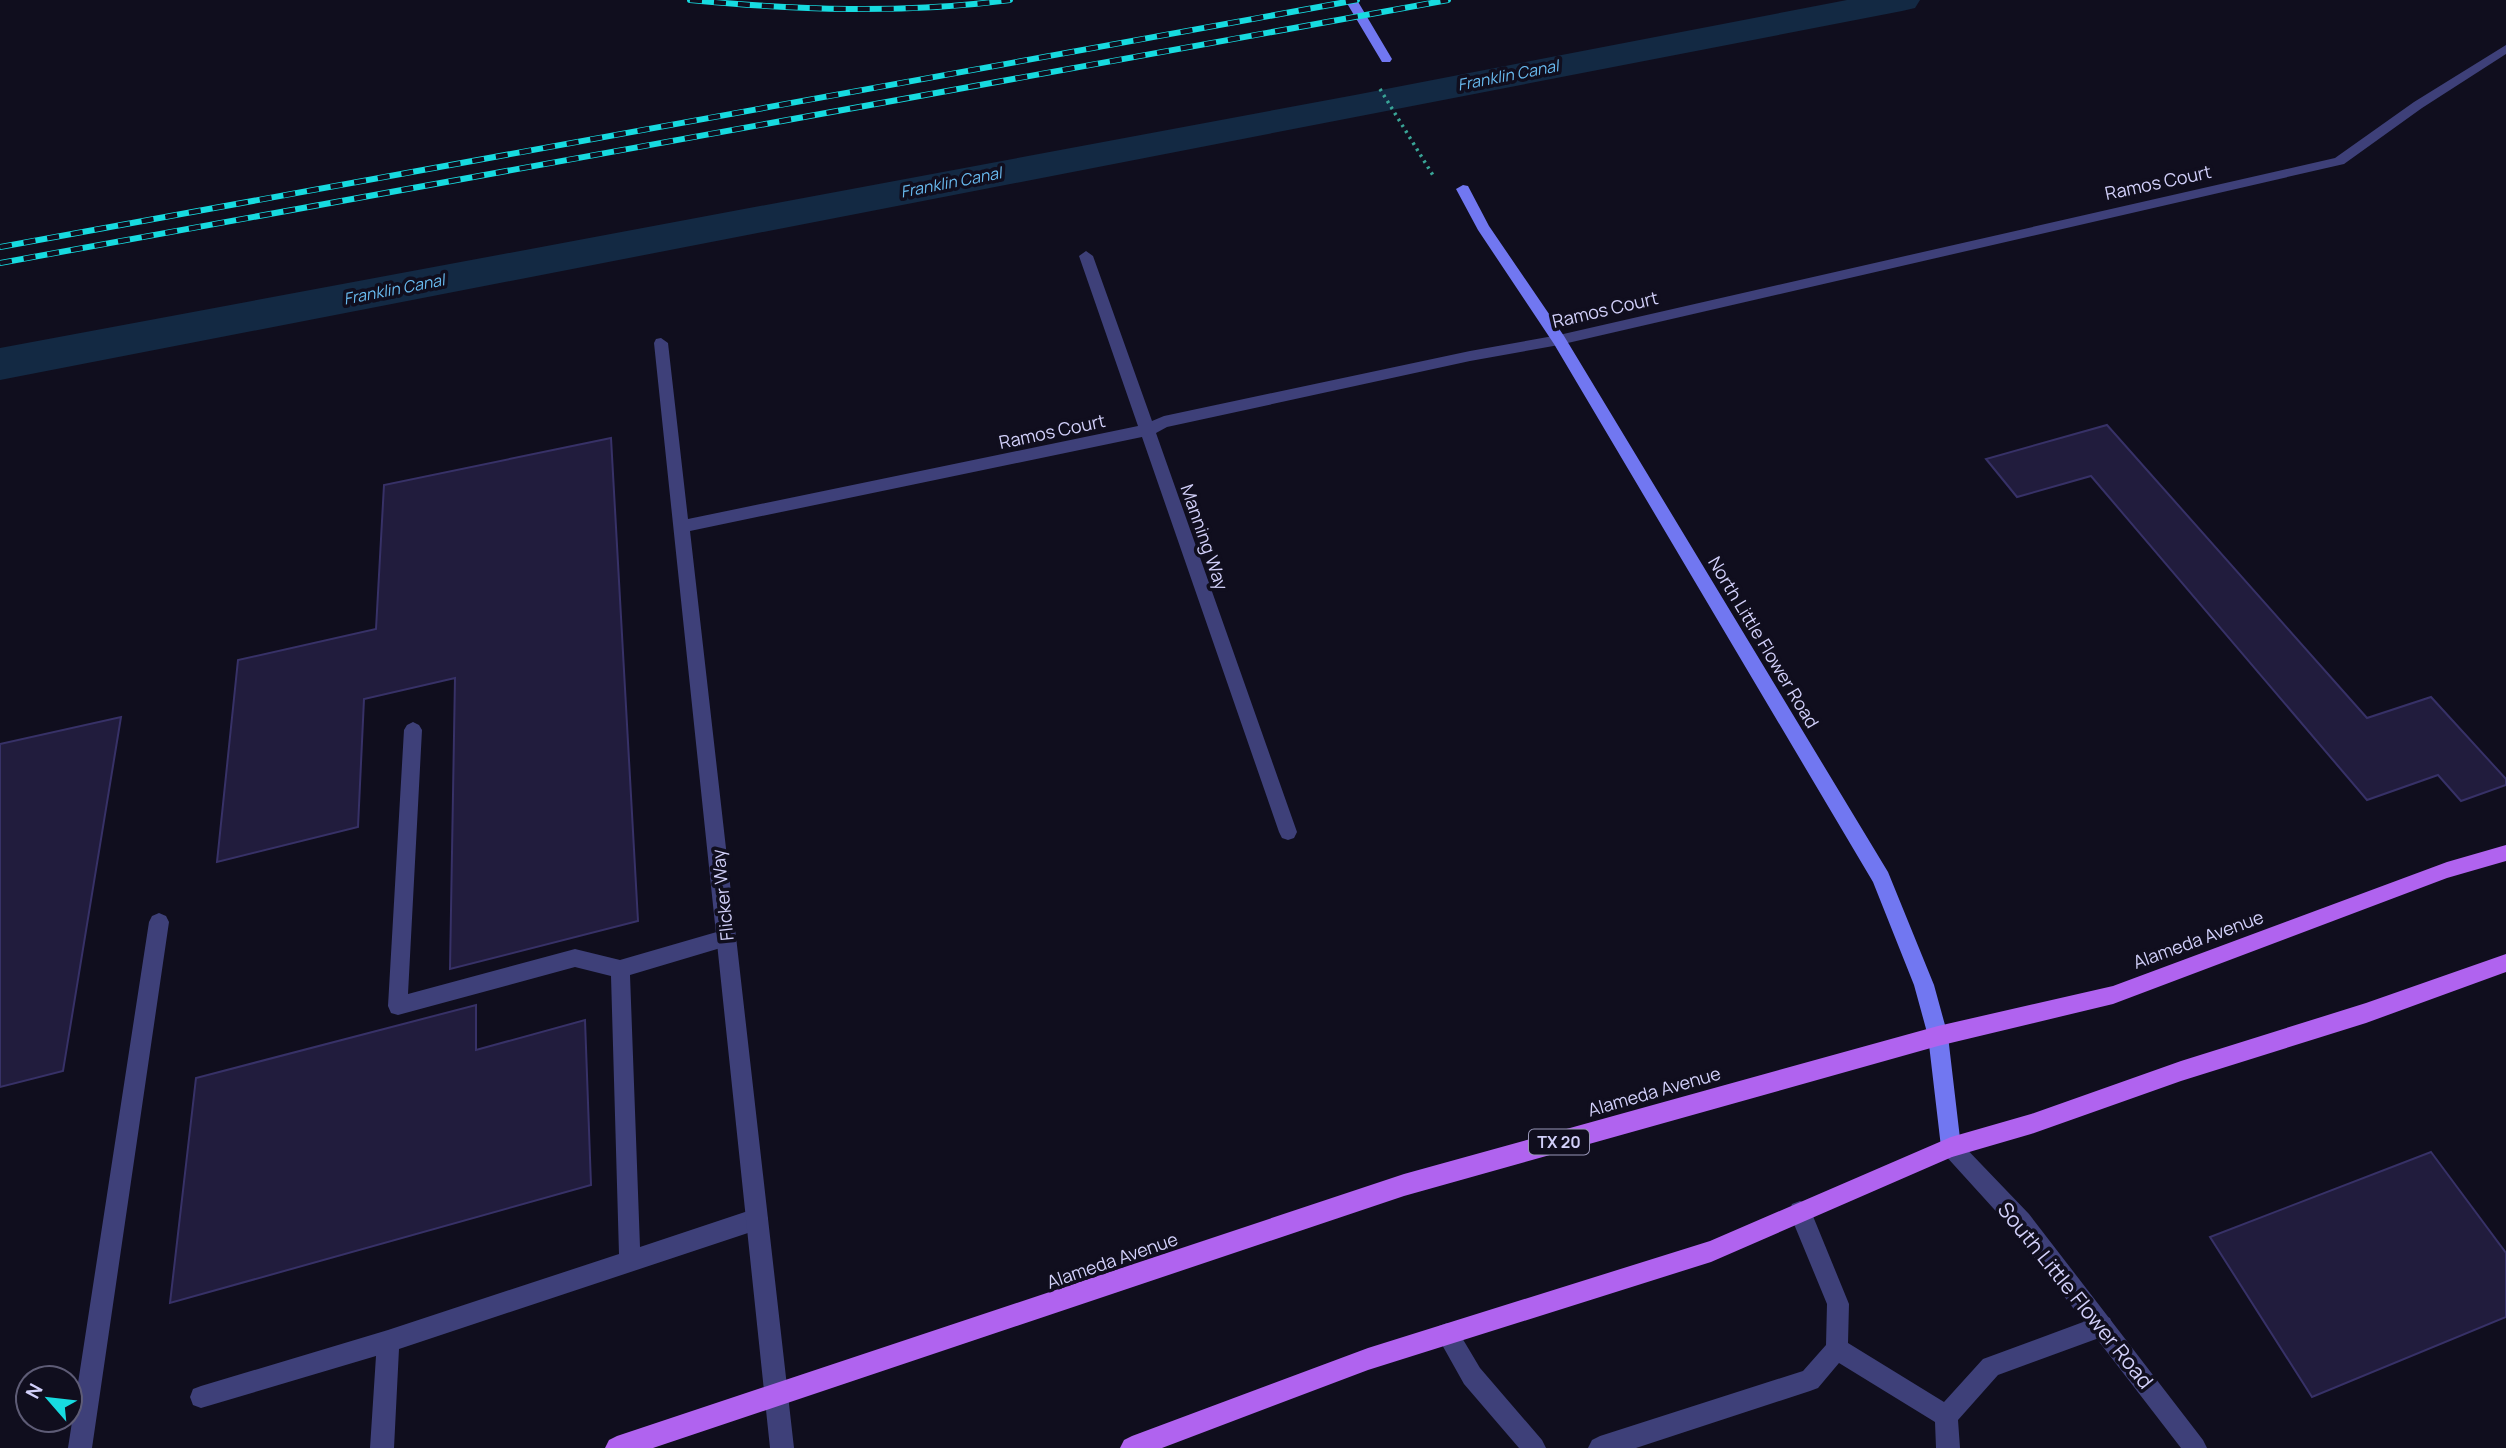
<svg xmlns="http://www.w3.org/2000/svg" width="2506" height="1448" font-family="Manrope,sans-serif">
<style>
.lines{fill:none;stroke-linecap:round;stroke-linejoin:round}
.canal{fill:#132943;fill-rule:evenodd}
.building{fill:#211c3d;stroke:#373167;stroke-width:2}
.path{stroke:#39a597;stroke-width:3.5;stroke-dasharray:2.5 4.5;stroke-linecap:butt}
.lane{fill:#3e4079;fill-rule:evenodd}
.street{fill:#3e4079;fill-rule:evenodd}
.secondary{fill:#7177f1;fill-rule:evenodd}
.primary{fill:#b063ef;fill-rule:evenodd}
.rail-casing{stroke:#17dbe0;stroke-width:6}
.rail{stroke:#100e1e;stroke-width:4.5;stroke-dasharray:12;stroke-linecap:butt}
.labels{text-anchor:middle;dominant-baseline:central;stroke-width:7;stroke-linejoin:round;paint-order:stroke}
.far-water-label{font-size:16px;font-style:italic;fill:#69bbf0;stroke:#100e1e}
.shield{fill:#100e1e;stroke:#9896b8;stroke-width:2}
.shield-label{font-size:16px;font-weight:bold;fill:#d2d0fa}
.street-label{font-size:18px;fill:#d2d0fa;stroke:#100e1e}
.near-street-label{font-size:21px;fill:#d2d0fa;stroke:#100e1e}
</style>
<rect width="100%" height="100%" fill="#100e1e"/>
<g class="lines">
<path class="canal" d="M1847 0H1920L1915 8 1902 11 0 380V348L1355 95Z"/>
</g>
<path class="building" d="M2107 425 2367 718 2431 697 2506 779V785L2461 801 2438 775 2367 800 2091 476 2017 497 1986 459Z
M611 438 638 921 450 969 455 678 364 699 358 827 217 862 238 660 376 629 384 485Z
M121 717 63 1071 0 1087V744Z
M476 1005V1050L585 1020 591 1185 170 1303 196 1078Z
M2431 1152 2506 1253V1317L2312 1397 2210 1237Z"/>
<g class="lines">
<path class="path" d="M1380 89 1434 177"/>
<path class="lane" d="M413 722 419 725 422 730 408 994 575 949 620 960 727 929 734 932 737 938 734 944 630 975 640 1247 757 1208 765 1211 768 1219 765 1227 757 1230 399 1349 394 1448H370L376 1356 201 1408 193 1405 190 1397 193 1389 201 1386 388 1330 619 1254 611 976 575 967 398 1015 391 1013 388 1006 404 730 407 725Z
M159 913 166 916 169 922 92 1448H68L149 922 152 916Z
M1800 1201 1808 1204 1849 1304 1848 1343 1944 1402 1983 1359 2102 1315 2110 1318 2113 1326 2110 1334 1998 1375 1958 1420 1960 1448H1936L1935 1422 1839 1363 1818 1388 1810 1391 1636 1448H1588L1592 1440 1600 1436 1803 1371 1826 1345 1827 1304 1789 1212 1792 1204Z
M1447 1323 1455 1326 1480 1368 1542 1440 1546 1448H1519L1464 1384 1436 1334 1439 1326Z"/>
<path class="street" d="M2506 45V54L2422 108 2344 164 1559 345 1470 361 1167 427 1156 433 1297 832 1294 838 1288 840 1282 838 1279 832 1142 437 690 531 794 1448H770L654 343 656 339 661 338 668 343 688 519 1138 426 1079 256 1086 251 1093 256 1152 421 1164 416 1470 351 1559 335 2335 158 2414 102Z
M1951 1137 1958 1140 2029 1214 2203 1440 2207 1448H2181L2013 1230 1944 1154 1941 1147 1944 1140Z"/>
<path class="secondary" d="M1345 0H1357L1392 59 1390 62H1382Z
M1463 185 1468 186 1489 226 1564 336 1888 872 1934 985 1948 1036 1961 1147 1958 1154 1951 1157 1944 1154 1941 1147 1928 1036 1914 985 1873 882 1554 344 1478 230 1456 189Z"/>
<path class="primary" d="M2506 845V861L2447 878 2113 1004 1938 1046 1404 1196 653 1448H605L609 1440 617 1436 1404 1174 1938 1026 2113 986 2447 862Z
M2506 954V972L2366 1023 2181 1081 2031 1134 1952 1157 1711 1262 1368 1370 1162 1448H1120L1124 1440 1132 1436 1368 1348 1710 1241 1951 1137 2031 1114 2181 1061 2366 1003Z"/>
<g class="rail-casing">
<path id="rail" d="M690 0C797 10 903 14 1010 0
M0 247 1357 0
M0 263 1448 0"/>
</g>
<use href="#rail" class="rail"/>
</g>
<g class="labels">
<g class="far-water-label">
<text transform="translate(1508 75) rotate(-11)">Franklin Canal</text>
<text transform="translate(951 182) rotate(-11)">Franklin Canal</text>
<text transform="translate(394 289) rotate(-11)">Franklin Canal</text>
</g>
<rect class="shield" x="1529" y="1129.5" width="60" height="25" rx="5"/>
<g class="shield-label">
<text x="1559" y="1142">TX 20</text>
</g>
<g class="street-label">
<text transform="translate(2158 182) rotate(-12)">Ramos Court</text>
<text transform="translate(1605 309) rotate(-13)">Ramos Court</text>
<text transform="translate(1052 431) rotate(-12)">Ramos Court</text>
<text transform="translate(1205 537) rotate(71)">Manning Way</text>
<text transform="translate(1764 642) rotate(59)">North Little Flower Road</text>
<text transform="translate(722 895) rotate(-96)">Flicker Way</text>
<text transform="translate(2198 939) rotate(-20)">Alameda Avenue</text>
<text transform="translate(1654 1091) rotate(-16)">Alameda Avenue</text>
<text transform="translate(1112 1260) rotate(-19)">Alameda Avenue</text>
</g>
<g class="near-street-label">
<text transform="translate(2076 1295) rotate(51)">South Little Flower Road</text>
</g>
</g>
<g transform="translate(49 1399) rotate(298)"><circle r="33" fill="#100e1e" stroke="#5e5c76" stroke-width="2"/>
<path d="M0-5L12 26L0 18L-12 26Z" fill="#17dbe0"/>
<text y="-10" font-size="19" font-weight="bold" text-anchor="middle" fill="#d2d0fa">N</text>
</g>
</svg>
